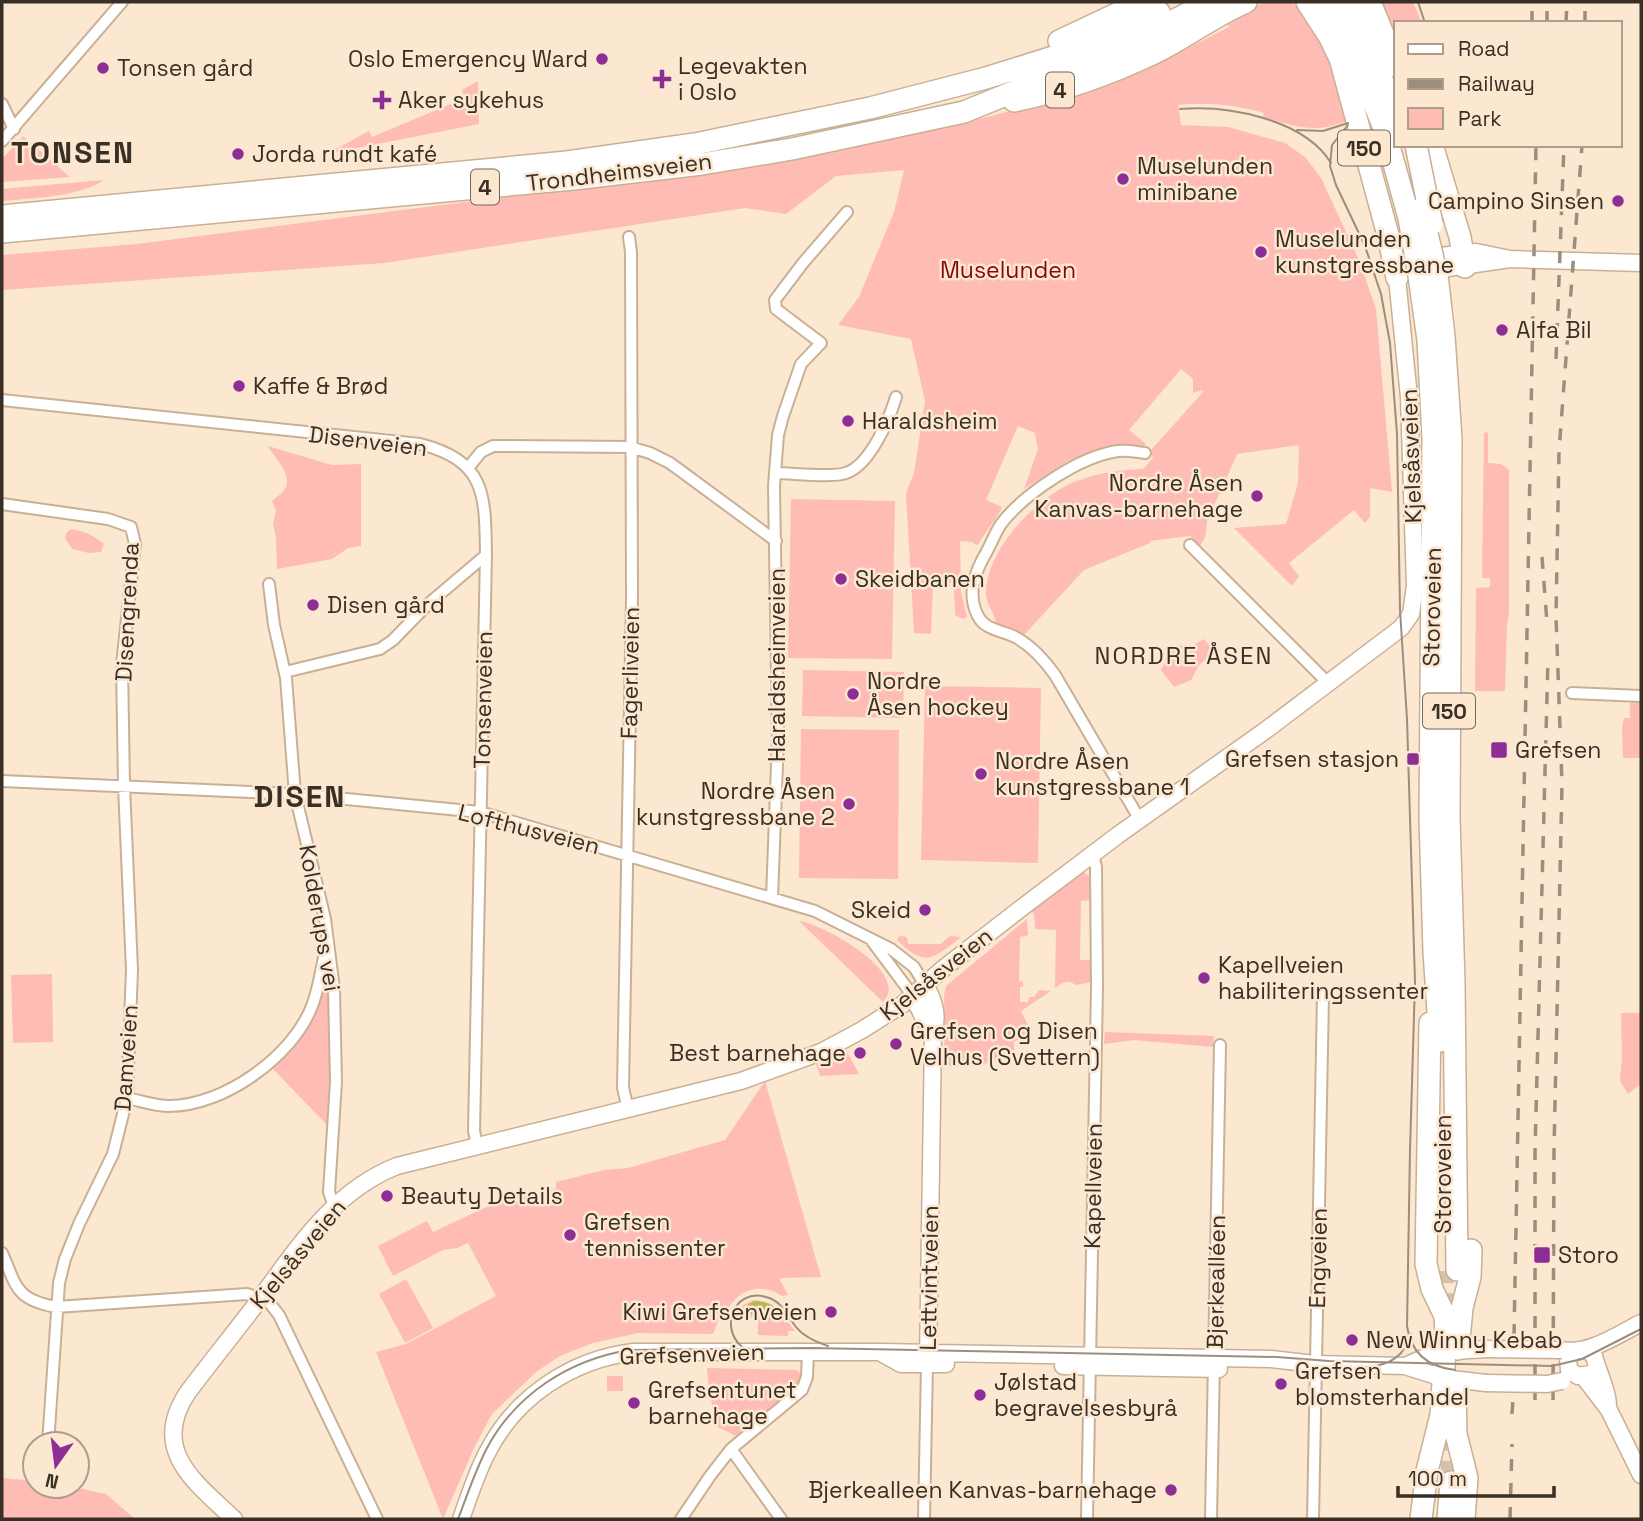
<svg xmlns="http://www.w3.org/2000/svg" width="1643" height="1521" font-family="'Space Grotesk',sans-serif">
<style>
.green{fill:#febcb4}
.water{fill:#b7b84d}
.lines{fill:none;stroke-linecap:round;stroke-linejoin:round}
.highway-tunnel{stroke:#d5c2ae;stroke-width:21;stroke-dasharray:21 10;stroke-linecap:butt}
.street-casing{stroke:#c9b095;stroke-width:14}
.secondary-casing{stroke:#c9b095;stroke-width:19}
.highway-casing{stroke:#c9b095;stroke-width:24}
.street{stroke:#fff;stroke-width:10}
.secondary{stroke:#fff;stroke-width:16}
.highway{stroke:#fff;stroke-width:21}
.tram{stroke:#9d8d7c;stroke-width:2}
.rail{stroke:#9d8d7c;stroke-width:3.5;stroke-dasharray:12 12;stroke-linecap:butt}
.secondary-bridge-casing{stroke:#c9b095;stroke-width:19;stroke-linecap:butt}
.highway-bridge-casing{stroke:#c9b095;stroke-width:24;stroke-linecap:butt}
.secondary-bridge{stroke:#fff;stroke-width:16}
.highway-bridge{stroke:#fff;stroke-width:21}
.poi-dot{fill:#8d2d96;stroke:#fce7d0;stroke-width:2.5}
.labels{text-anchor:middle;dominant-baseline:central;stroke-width:5;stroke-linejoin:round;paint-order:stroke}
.shield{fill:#fce7d0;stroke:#746658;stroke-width:2}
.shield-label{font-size:21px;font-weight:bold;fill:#392f24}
.poi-label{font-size:23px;fill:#392f24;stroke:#fce7d0;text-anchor:start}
.street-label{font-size:23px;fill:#392f24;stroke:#fce7d0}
.park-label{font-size:23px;fill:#8a050e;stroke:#fce7d0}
.neighbourhood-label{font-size:24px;letter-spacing:2px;fill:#392f24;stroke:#fce7d0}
.district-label{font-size:30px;font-weight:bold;letter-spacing:2px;fill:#392f24;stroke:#fce7d0}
</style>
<rect width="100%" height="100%" fill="#fce7d0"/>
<path class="green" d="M1267 2H1289L1298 6 1324 46 1347 121C1313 134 1297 127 1263 117L1264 113C1235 105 1208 102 1178 105L1181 125 1228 127 1285 143 1305 157 1321 178 1359 260 1376 309 1392 492 1370 488V517L1365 523 1354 510 1289 563 1299 576 1292 586 1234 528 1286 524 1298 483 1299 445 1237 454C1228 475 1219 495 1209 516 1203 529 1211 532 1199 547L1190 536 1150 541V543L1084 570 1023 636 996 626C996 613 985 605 986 591 988 548 1036 498 1074 482 1097 473 1119 470 1143 469L1153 458 1151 450 1203 392V390L1193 393V379L1181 369 1129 430 1146 444 1141 448 1102 450 1068 461 1024 489 1038 449 1035 433 1018 426 986 500 1002 507 1000 512 978 544 976 545 972 542 960 541 961 592 967 617 963 619 955 615 954 583 933 582 931 634 914 633 906 493 914 473 925 401 911 339 838 325 859 297 894 212 904 170 836 176 786 214 745 208 384 263 2 290V255L137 244 707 171 960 124 1049 101 1137 70 1139 73 1229 27 1227 23 1248 8Z
M1381 2H1413L1422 23H1396V40Z
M478 81 479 124 327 154 369 131 372 137 465 98 462 90Z
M23 136 70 177 2 182V159Z
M104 180C80 197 31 198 2 201V189Z
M1488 432V463L1501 464 1509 470V613L1507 624 1505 691H1475L1476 588 1490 587V578H1482L1484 433Z
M268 446 332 465 361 464V546L348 548 332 559 277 569 276 538 273 524 276 511 272 501C276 497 283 493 285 489 293 473 274 458 268 446Z
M791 499 895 501 892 659 788 658Z
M71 529C84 531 95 536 104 544L101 552 89 553 72 549 65 538 67 532Z
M1204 639 1214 652 1199 665 1191 680 1174 687 1161 670 1173 646 1194 645Z
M803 670 904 672 903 718 802 716Z
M925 686 1041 688 1038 863 921 860Z
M1641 702V758H1623L1622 728 1624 718H1630V703Z
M801 729 899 730 898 879 799 878Z
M1083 871 1091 878V900L1081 901 1080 960H1090L1091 982 1076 985C1067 979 1063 982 1055 988L1056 930 1035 929 1034 915 1029 906Z
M1027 919 1028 935 1020 937 1019 981 1023 982V987H1020V1002H1028L1029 997H1034L1039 990 1051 991 1021 1011 1031 1031 1014 1042V1051L982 1065 941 1066 945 1037 944 996 946 986Z
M799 921C823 924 912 973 883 1002Z
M899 936 907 937 908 944H941L950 936 961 937C933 959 926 968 897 940Z
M52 974 53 1042 13 1043 11 975Z
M324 977 329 980 332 1063 331 1123 327 1125 272 1068 297 1040Z
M1621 1013H1641V1084L1628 1094 1620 1081 1622 1056Z
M1105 1032 1214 1036 1213 1047 1134 1040 1104 1044Z
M846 1050 859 1074 820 1076 816 1064Z
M765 1081 821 1277 779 1278 788 1295 782 1296C758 1280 732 1292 724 1319H719L713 1334 638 1333 593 1343 560 1356 536 1372 492 1414 474 1448 443 1519 376 1352 406 1344 496 1296 468 1243 457 1248 443 1250 393 1276 378 1246 427 1221 433 1232 493 1204 556 1189V1182L604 1170 628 1168 725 1140Z
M406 1279 433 1328 405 1343 379 1294Z
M754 1300C777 1301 782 1314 795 1331H788V1336L758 1335V1318L736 1316 743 1305Z
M707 1368 797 1370 802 1375 798 1387 736 1436 718 1427 709 1392Z
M607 1376H623V1391H607Z
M2 1478 35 1481V1486H69L106 1494 135 1519H2Z"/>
<path class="water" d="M754 1301C767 1301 779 1306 783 1320 771 1321 756 1318 747 1311L746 1306Z"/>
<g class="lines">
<path class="highway-tunnel" d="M1442 1314 1443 1271
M1451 1482 1453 1432"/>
<g class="street-casing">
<path id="street" d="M2 104 14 129
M2 141 122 2
M2 400 420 444C487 461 485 496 486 555L474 1131 477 1145
M468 468 481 452 493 446 630 447 650 453 670 463 776 541
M775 473C792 473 832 478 846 473 870 465 889 420 896 397
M2 504 108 519 131 527 135 544 122 665 124 786 132 970 127 1098 113 1154 79 1224 65 1259 59 1283 48 1444
M1190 545 1328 683
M269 584 274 625 286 678 295 794 325 919 334 989 336 1082 329 1192 334 1206
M285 672 380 649 393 640 427 605 486 555
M1572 693 1641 696
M2 781 295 794 480 812 815 911 891 949 914 967 925 985
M1140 820 1055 675C1045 661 1033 647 1017 638 1003 630 984 631 977 614 967 593 975 572 986 553 991 544 995 533 1001 524 1024 494 1080 456 1118 451 1127 450 1136 452 1145 453
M772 898 778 738 774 486 778 435 783 416 801 364 821 343 776 309 775 300 803 263 847 212
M872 941 913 996
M127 1098C141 1101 156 1106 169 1106 224 1106 293 1056 312 1006 319 989 321 968 326 949
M628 1109 623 1088 632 597 631 252 629 237
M2 1253C17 1287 15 1299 56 1307L247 1294 268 1301 279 1315 377 1519
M731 1449 781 1519
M45 1488 46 1486
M681 1519 710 1476 731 1449 802 1390 807 1377 808 1352
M924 1519 927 1364
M1087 1519 1097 987 1096 867 1093 854
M1211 1519 1220 1045
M1313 1519 1323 996"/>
</g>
<g class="secondary-casing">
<path id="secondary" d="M1422 258 1476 252 1510 259
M1427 271 1510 259 1641 263
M925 985C936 1003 938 1017 933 1037L928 1361
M913 996 933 1037
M1586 1349 1594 1356C1598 1372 1607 1388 1608 1404
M1562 1350C1589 1355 1617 1335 1641 1323
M1572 1352 1568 1358 1569 1370 1578 1376 1590 1374
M883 1354 901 1364H946
M1063 1366 1219 1369
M1405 1366 1437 1352 1486 1349
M1583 1376 1609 1410 1641 1475
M234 1519C195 1482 149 1450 188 1392 210 1363 234 1333 257 1303 296 1250 333 1191 397 1166L741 1081 821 1052 862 1030 903 1004 944 968 1024 906 1118 835 1266 730 1401 628 1411 614 1415 586 1409 397 1397 278 1400 269
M461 1519C469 1497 476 1474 487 1453 515 1397 571 1360 633 1352H880L1271 1359 1315 1364 1405 1366 1443 1378 1486 1383"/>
</g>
<g class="highway-casing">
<path id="highway" d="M1307 2 1329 36 1347 73
M1329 2 1354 54 1384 128
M1349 2 1371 48 1396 119
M1370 2 1396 66
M1059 41 1142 2
M1341 62 1388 235 1397 278
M1014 101C1062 91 1108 75 1152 54 1184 39 1213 16 1246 2
M1432 145 1460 237 1465 267
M2 216 567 162 695 144 870 108 986 78 1063 54 1159 12
M2 232 573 179 702 164 792 149 964 112 1110 52 1211 2
M1437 275 1444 336 1451 439 1449 818 1454 983 1457 1270
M1419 276 1428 340 1433 439 1430 818 1434 951 1440 1041
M1458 1349 1462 1308 1470 1277 1471 1250
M1455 1392 1456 1434 1467 1478 1464 1519
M1421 1519 1427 1471 1441 1415 1446 1334 1445 1316 1432 1289 1426 1264 1430 1023
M1448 1519 1451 1482"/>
</g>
<use href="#street" class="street"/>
<use href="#secondary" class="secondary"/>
<use href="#highway" class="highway"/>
<path class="tram" d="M1418 2 1425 23
M1180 109C1228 105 1304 119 1331 163
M1348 125 1332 145 1330 166 1336 185 1365 246 1381 294 1390 343 1397 434 1400 610 1407 719 1415 982 1410 1150 1407 1326C1411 1354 1428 1367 1455 1370
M1297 130 1323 131 1348 123
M748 1351C716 1333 733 1287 766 1297 782 1301 787 1315 796 1327 804 1337 816 1342 828 1346
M1366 1367C1388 1366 1405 1356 1411 1334
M458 1519C467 1496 475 1471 487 1448 516 1394 569 1360 629 1350L812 1348 1277 1357 1329 1361 1552 1366 1582 1359 1641 1329"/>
<path class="rail" d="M1532 23V2
M1547 23V2
M1566 23 1567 2
M1585 23V2
M1556 359 1564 145
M1542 557 1547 623
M1514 1336 1536 145
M1535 1400V1150L1548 659
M1553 1400 1554 1149 1562 784 1556 616 1559 451 1582 145
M1512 1414 1513 1399
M1510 1519 1512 1444"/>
<g class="secondary-bridge-casing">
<path id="secondary-bridge" d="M1486 1349 1562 1350
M1486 1383 1547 1384 1562 1381"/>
</g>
<g class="highway-bridge-casing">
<path id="highway-bridge" d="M1384 128 1409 218 1419 276
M1416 145 1432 224
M1421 209 1437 275"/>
</g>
<use href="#secondary-bridge" class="secondary-bridge"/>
<use href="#highway-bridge" class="highway-bridge"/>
</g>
<g class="poi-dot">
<circle cx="602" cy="59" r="7"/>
<circle cx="103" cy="68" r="7"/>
<path d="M658.5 68.5h7v7h7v7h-7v7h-7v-7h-7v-7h7z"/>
<path d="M378.5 89.5h7v7h7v7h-7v7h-7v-7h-7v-7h7z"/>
<circle cx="238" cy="154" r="7"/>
<circle cx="1123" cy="179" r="7"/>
<circle cx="1618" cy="201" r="7"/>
<circle cx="1261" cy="252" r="7"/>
<circle cx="1502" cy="330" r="7"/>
<circle cx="239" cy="386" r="7"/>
<circle cx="848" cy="421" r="7"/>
<circle cx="1257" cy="496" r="7"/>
<circle cx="841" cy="579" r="7"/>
<circle cx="313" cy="605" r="7"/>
<circle cx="853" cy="694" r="7"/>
<rect x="1490" y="741" width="18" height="18" rx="3.5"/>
<rect x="1406" y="752" width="14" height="14" rx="3.5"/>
<circle cx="981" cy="774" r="7"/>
<circle cx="849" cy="804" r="7"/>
<circle cx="925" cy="910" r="7"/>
<circle cx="1204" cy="978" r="7"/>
<circle cx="896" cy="1044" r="7"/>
<circle cx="860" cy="1053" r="7"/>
<circle cx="387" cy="1196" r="7"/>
<circle cx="570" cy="1235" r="7"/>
<rect x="1533" y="1246" width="18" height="18" rx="3.5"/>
<circle cx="831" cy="1312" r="7"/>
<circle cx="1352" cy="1340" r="7"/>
<circle cx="1281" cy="1384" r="7"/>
<circle cx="980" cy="1395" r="7"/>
<circle cx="634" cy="1403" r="7"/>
<circle cx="1171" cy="1490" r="7"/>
</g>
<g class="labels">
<g class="shield">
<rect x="1046" y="72.5" width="28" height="35" rx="5"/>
<rect x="1338" y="130.5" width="52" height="35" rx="5"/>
<rect x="471" y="169.5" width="28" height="35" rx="5"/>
<rect x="1423" y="693.5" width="52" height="35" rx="5"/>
</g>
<g class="shield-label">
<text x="1060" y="90">4</text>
<text x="1364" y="148">150</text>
<text x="485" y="187">4</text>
<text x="1449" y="711">150</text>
</g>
<g class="poi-label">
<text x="588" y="59" text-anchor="end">Oslo Emergency Ward</text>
<text x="678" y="66">Legevakten<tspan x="678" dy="26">i Oslo</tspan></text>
<text x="117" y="68">Tonsen gård</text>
<text x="398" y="100">Aker sykehus</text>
<text x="252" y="154">Jorda rundt kafé</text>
<text x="1137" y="166">Muselunden<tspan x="1137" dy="26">minibane</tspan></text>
<text x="1604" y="201" text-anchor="end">Campino Sinsen</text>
<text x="1275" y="239">Muselunden<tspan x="1275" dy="26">kunstgressbane</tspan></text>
<text x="1516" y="330">Alfa Bil</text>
<text x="253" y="386">Kaffe &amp; Brød</text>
<text x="862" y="421">Haraldsheim</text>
<text x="1243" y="483" text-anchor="end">Nordre Åsen<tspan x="1243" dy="26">Kanvas-barnehage</tspan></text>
<text x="855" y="579">Skeidbanen</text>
<text x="327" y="605">Disen gård</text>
<text x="867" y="681">Nordre<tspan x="867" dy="26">Åsen hockey</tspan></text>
<text x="1515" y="750">Grefsen</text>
<text x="1399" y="759" text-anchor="end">Grefsen stasjon</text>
<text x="995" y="761">Nordre Åsen<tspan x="995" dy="26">kunstgressbane 1</tspan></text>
<text x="835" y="791" text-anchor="end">Nordre Åsen<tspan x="835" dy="26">kunstgressbane 2</tspan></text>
<text x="911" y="910" text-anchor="end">Skeid</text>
<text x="1218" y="965">Kapellveien<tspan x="1218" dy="26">habiliteringssenter</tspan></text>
<text x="910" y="1031">Grefsen og Disen<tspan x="910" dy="26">Velhus (Svettern)</tspan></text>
<text x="846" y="1053" text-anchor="end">Best barnehage</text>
<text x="401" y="1196">Beauty Details</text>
<text x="584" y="1222">Grefsen<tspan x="584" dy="26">tennissenter</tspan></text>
<text x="1558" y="1255">Storo</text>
<text x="817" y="1312" text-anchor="end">Kiwi Grefsenveien</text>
<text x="1366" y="1340">New Winny Kebab</text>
<text x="1295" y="1371">Grefsen<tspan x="1295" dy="26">blomsterhandel</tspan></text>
<text x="994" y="1382">Jølstad<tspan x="994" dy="26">begravelsesbyrå</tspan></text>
<text x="648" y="1390">Grefsentunet<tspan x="648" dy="26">barnehage</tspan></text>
<text x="1157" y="1490" text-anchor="end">Bjerkealleen Kanvas-barnehage</text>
</g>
<g class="street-label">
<text transform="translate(619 172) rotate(-7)">Trondheimsveien</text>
<text transform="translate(368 441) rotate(7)">Disenveien</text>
<text transform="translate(1411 456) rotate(-92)">Kjelsåsveien</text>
<text transform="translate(1432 607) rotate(-89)">Storoveien</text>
<text transform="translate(127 612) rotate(-87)">Disengrenda</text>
<text transform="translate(777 665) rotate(-90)">Haraldsheimveien</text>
<text transform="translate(630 673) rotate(-89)">Fagerliveien</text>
<text transform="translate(483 700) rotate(-89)">Tonsenveien</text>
<text transform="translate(529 829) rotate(14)">Lofthusveien</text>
<text transform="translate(320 918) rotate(80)">Kolderups vei</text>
<text transform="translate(936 974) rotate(-38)">Kjelsåsveien</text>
<text transform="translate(126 1058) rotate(-86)">Damveien</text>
<text transform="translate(1443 1174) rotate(-90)">Storoveien</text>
<text transform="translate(1093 1186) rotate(-89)">Kapellveien</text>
<text transform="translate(298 1254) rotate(-50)">Kjelsåsveien</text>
<text transform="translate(1318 1258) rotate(-89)">Engveien</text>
<text transform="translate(929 1278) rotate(-89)">Lettvintveien</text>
<text transform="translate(1216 1282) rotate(-89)">Bjerkealléen</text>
<text transform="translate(692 1354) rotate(-2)">Grefsenveien</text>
</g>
<g class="park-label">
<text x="1008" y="270">Muselunden</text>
</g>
<g class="neighbourhood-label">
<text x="1184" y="655">NORDRE ÅSEN</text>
</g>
<g class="district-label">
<text x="73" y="152">TONSEN</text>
<text x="300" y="796">DISEN</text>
</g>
</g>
<rect width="1643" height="1521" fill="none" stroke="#392f24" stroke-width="7"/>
<rect x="1394" y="21" width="228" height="126" fill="#fce7d0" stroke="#ae9d8b" stroke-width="2"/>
<rect x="1408" y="44" width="35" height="10" fill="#ffffff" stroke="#ae9d8b" stroke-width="2"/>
<text x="1458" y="56" font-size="21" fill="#392f24">Road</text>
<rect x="1408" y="79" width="35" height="10" fill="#9d8d7c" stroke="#ae9d8b" stroke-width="2"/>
<text x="1458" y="91" font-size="21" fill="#392f24">Railway</text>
<rect x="1408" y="108" width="35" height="21" fill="#febcb4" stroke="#ae9d8b" stroke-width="2"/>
<text x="1458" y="126" font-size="21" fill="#392f24">Park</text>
<g transform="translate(56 1465) rotate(194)"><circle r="33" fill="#fce7d0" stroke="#ae9d8b" stroke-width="2"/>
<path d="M0-5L12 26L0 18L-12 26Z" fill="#8d2d96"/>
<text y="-10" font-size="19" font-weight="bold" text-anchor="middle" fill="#392f24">N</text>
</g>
<path d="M1398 1486v10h156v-10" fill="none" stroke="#392f24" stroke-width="3.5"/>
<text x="1408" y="1486" font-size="21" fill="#392f24" stroke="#fce7d0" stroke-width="5" paint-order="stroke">100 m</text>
</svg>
